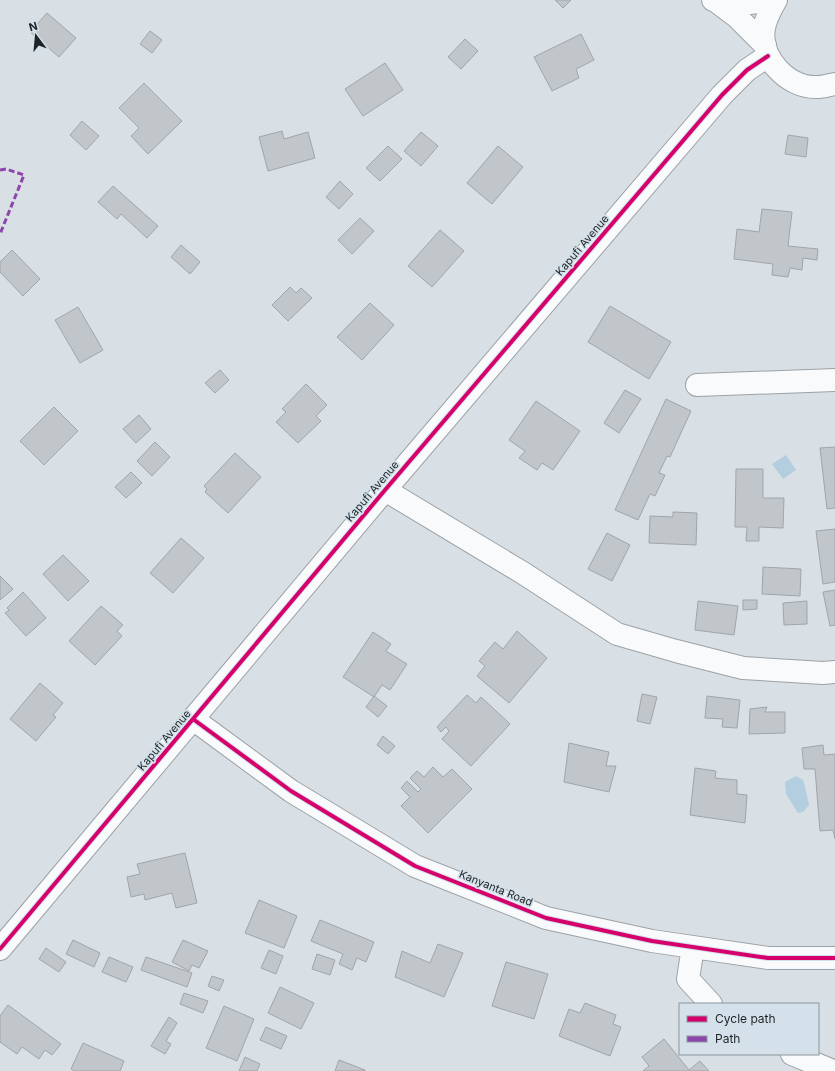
<svg xmlns="http://www.w3.org/2000/svg" width="835" height="1071" font-family="Inter,sans-serif">
<style>
.water{fill:#b2cedf}
.building{fill:#c1c6ca;stroke:#a0a5a9}
.lines{fill:none;stroke-linecap:round;stroke-linejoin:round}
.minor-casing{stroke:#9ca1a5;stroke-width:24}
.minor{stroke:#f9fafb;stroke-width:22}
.quiet{stroke:#8e44ad;stroke-width:3;stroke-dasharray:6 3;stroke-linecap:butt}
.cycleway-casing{stroke:#d4e1ea;stroke-width:6}
.cycleway{stroke:#d6006c;stroke-width:4}
.labels{text-anchor:middle;dominant-baseline:central;stroke-width:3.5;stroke-linejoin:round;paint-order:stroke}
.street-label{font-size:11px;fill:#1e2326;stroke:#d4e1ea}
</style>
<rect width="100%" height="100%" fill="#d9e0e5"/>
<path class="water" d="M786 455 796 470 783 479 772 464Z
M796 776 803 780 806 791 809 805 803 812 798 813 786 794 785 782Z"/>
<path class="building" d="M555 0H571L563 8Z
M47 13 76 38 59 57 30 32Z
M150 31 162 40 152 53 140 44Z
M581 34 594 60 576 69 579 78 552 91 534 57Z
M465 39 478 51 461 69 448 57Z
M385 63 403 90 363 116 345 89Z
M144 83 182 121 148 154 131 136 139 128 119 108Z
M82 121 99 136 86 150 70 135Z
M282 131 284 139 308 132 315 158 268 171 259 137Z
M421 132 438 146 421 166 404 151Z
M788 135 808 138 806 157 785 154Z
M388 146 402 159 380 181 366 168Z
M498 146 523 167 492 204 467 183Z
M340 181 353 194 339 209 326 197Z
M113 186 158 226 147 238 121 214 117 219 98 202Z
M762 209 792 212 788 246 818 249 817 260 803 258 802 270 790 268 788 277 772 275 773 264 734 259 737 229 759 232Z
M360 218 374 231 352 254 338 240Z
M440 230 464 251 432 287 408 266Z
M181 245 200 262 190 274 171 257Z
M12 250 40 279 23 296 0 272V262Z
M290 287 296 293 301 288 312 298 288 321 272 305Z
M370 303 394 325 362 360 337 337Z
M610 306 671 342 649 379 588 342Z
M78 307 103 350 80 363 55 320Z
M220 370 229 380 215 393 205 383Z
M306 384 327 405 316 416 321 421 298 443 276 422 286 412 282 409Z
M625 390 641 399 619 433 604 423Z
M666 399 691 411 670 457 667 456 659 473 665 475 655 496 650 494 638 520 615 510Z
M536 401 580 431 553 470 542 463 537 470 519 458 525 451 509 440Z
M54 407 78 431 44 465 20 441Z
M139 415 151 429 136 443 123 429Z
M155 442 170 457 152 476 137 461Z
M835 447V508L827 509 820 448Z
M235 453 261 477 228 513 205 492 207 489 204 486Z
M736 469H763V498H784L783 528 759 527V541H746L747 527H735Z
M131 472 142 483 126 498 115 487Z
M673 512 697 513 696 545 649 543 650 516 673 517Z
M835 529V582L823 584 816 531Z
M607 533 630 545 612 581 588 569Z
M181 538 204 558 173 593 150 573Z
M63 555 89 581 68 601 43 574Z
M763 567 801 569 800 596 762 594Z
M0 576 13 589 0 600Z
M835 590V625L830 626 823 592Z
M23 592 46 618 26 636 5 613 9 610 7 608Z
M743 600H757V609L743 610Z
M698 601 738 606 734 635 695 630Z
M807 601V624L784 625 783 603Z
M101 606 123 625 117 631 122 636 95 665 69 641Z
M517 631 547 658 509 703 477 676 485 666 479 661 495 642 503 649Z
M373 632 391 644 386 651 407 664 390 690 382 685 374 697 343 677Z
M40 683 63 703 53 715 56 717 36 741 10 719Z
M642 694 657 697 650 724 637 721Z
M467 695 476 703 481 697 510 724 471 766 442 739 449 731 446 727 441 732 437 727Z
M374 696 387 706 378 717 366 707Z
M707 696 740 700 737 728 722 727 723 719 705 718Z
M767 707 765 712H785V733L749 734 750 709Z
M383 736 395 746 388 754 377 745Z
M569 743 609 752 606 766H616L609 792 564 782Z
M823 745 824 755 835 754V839L833 830 820 831 815 769H804L802 748Z
M433 767 443 777 452 769 472 789 428 833 401 806 410 797 401 788 407 781 418 792 421 789 410 778 417 771 424 777Z
M695 768 716 771 715 778 737 780V794L747 795 745 823 690 815Z
M185 853 197 903 176 908 172 893 145 900 144 894 131 897 127 877 140 874 137 864Z
M259 900 297 916 284 948 245 933Z
M320 920 374 942 366 962 357 958 352 970 339 964 343 954 311 941Z
M73 940 100 953 94 967 66 954Z
M183 940 208 951 199 968 192 965 189 971 172 962Z
M438 944 463 953 444 997 395 977 402 951 430 963Z
M46 948 66 962 59 972 39 959Z
M269 950 283 956 276 974 261 968Z
M317 954 335 960 330 975 312 969Z
M109 957 133 967 126 982 102 972Z
M146 957 192 973 187 987 141 970Z
M506 962 548 974 534 1019 492 1006Z
M212 976 224 980 219 991 208 986Z
M280 987 314 1003 301 1029 268 1013Z
M184 993 208 1001 203 1013 180 1004Z
M585 1003 616 1015 613 1024 621 1027 610 1056 559 1036 569 1009 580 1013Z
M8 1005 61 1044 52 1055 45 1050 39 1059 22 1047 17 1054 0 1042V1016Z
M224 1006 254 1019 237 1061 206 1048Z
M169 1017 177 1023 166 1041 171 1044 165 1054 151 1046Z
M266 1027 287 1036 281 1049 260 1040Z
M664 1039 689 1070 700 1061 709 1071H643L649 1066 642 1057Z
M83 1043 124 1061 120 1071H75L71 1069Z
M245 1057 260 1064 257 1071H239Z
M339 1060 365 1070V1071H335Z"/>
<g class="lines">
<g class="minor-casing">
<path id="minor" d="M713 0 750 3 772 0
M776 0C771 9 766 17 764 28 759 57 787 88 817 87 823 87 829 85 835 84
M717 2 737 17 765 45
M697 385 835 380
M385 490 523 573 617 634 676 651 743 668 823 673 835 672
M193 719 291 791 415 866 546 918 652 941 768 958H835
M693 947 688 979 711 1004
M0 949 385 490 722 95 747 70 768 56
M792 1054 833 1071"/>
</g>
<use href="#minor" class="minor"/>
<path class="quiet" d="M0 170 6 169 24 175 0 234"/>
<g class="cycleway-casing">
<path id="cycleway" d="M193 719 291 791 415 866 546 918 652 941 768 958H835
M0 949 385 490 722 95 747 70 768 56"/>
</g>
<use href="#cycleway" class="cycleway"/>
</g>
<g class="labels">
<g class="street-label">
<text transform="translate(582 245) rotate(-50)">Kapufi Avenue</text>
<text transform="translate(372 491) rotate(-50)">Kapufi Avenue</text>
<text transform="translate(164 740) rotate(-50)">Kapufi Avenue</text>
<text transform="translate(496 888) rotate(22)">Kanyanta Road</text>
</g>
</g>
<rect x="679" y="1003" width="140" height="52" fill="#d4e1ea" stroke="#8b959c"/>
<rect x="687" y="1016" width="20" height="6" fill="#d6006c" stroke="#8b959c"/>
<text x="715" y="1023" font-size="12" fill="#1e2326">Cycle path</text>
<rect x="687" y="1036" width="20" height="6" fill="#8e44ad" stroke="#8b959c"/>
<text x="715" y="1043" font-size="12" fill="#1e2326">Path</text>
<g transform="translate(36 36) rotate(344)" stroke="#d4e1ea" stroke-width="3" paint-order="stroke">
<path d="M0-3L7 15L0 10L-7 15Z" fill="#1e2326"/>
<text y="-6" font-size="11" font-weight="bold" text-anchor="middle" fill="#1e2326">N</text>
</g>
</svg>
